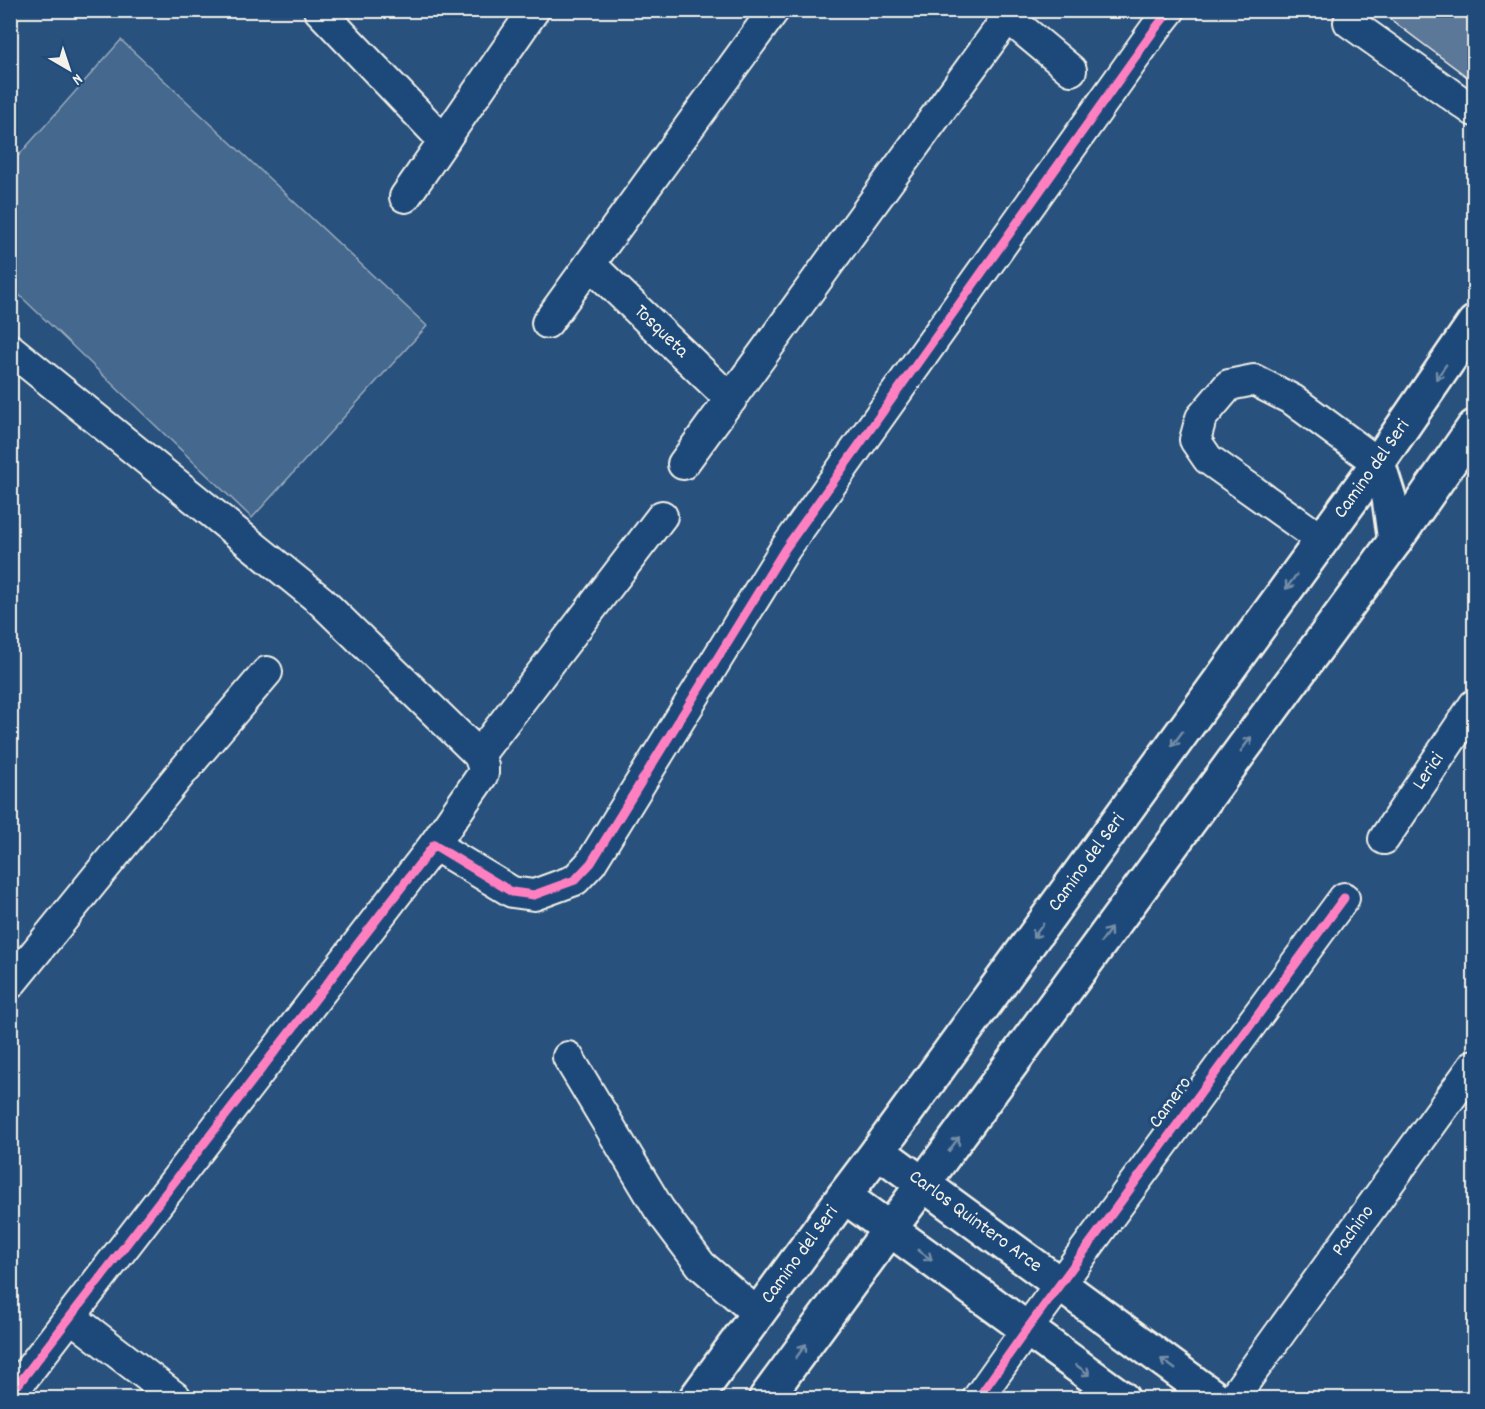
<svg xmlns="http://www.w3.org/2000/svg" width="1485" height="1409" font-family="Dekko,sans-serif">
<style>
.green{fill:#45688e;stroke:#9cacbb;stroke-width:1.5}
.building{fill:#5b7899;stroke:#f4f1e8;stroke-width:1.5}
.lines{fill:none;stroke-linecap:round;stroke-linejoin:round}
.minor-casing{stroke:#f4f1e8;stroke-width:34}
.major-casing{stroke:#f4f1e8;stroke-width:38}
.minor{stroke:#1f4a7a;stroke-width:30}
.major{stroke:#1f4a7a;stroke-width:33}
.cycleway-casing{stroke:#1f4a7a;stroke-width:13}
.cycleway{stroke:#ff80c0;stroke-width:9}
.oneway{stroke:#748da6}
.labels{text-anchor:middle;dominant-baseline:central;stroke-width:6;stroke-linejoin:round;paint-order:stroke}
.street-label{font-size:20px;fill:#f4f1e8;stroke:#1f4a7a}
</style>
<rect width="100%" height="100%" fill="#28517e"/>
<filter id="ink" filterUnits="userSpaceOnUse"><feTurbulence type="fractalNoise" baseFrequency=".0167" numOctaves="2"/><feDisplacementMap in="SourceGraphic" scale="12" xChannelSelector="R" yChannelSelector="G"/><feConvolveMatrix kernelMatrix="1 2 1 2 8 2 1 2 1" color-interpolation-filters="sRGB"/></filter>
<g filter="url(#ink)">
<path class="green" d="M121 40 427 326 252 518 11 287V164Z"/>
<path class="building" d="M1378 10H1458L1474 23V82Z"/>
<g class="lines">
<g class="minor-casing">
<g id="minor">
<path d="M319 10 444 141"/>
<path d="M999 10 1071 70"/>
<path d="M1349 22 1474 111"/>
<path d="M405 197 534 10"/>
<path id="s1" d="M590 264 731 400"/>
<path d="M547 323 774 10"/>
<path d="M10 349 321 601 479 755 483 766V774L434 845 10 1395"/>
<path d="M683 464 1013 10"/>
<path d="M1322 540 1208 459 1195 440 1201 418 1229 385 1254 380 1293 400 1378 463"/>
<path d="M479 755 662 516"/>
<path id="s2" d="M1384 839 1474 705"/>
<path d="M434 845 512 892 534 895 575 880 591 863 785 549 1155 29 1170 10"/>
<path d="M10 984 178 777 267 672"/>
<path d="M568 1057 659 1209 701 1265 758 1314"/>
<path d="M71 1317 176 1398"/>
<path d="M978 1398 1027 1329 1344 898"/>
<path id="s3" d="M1233 1398 1474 1065"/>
</g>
</g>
<g class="major-casing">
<g id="major">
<path d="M1378 463 1389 498 1395 541"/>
<path id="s4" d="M878 1151 1215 1398"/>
<path d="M844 1196 1122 1398"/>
<path id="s5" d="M696 1398 844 1196 878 1151 1378 463 1474 323"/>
<path d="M766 1398 1395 541 1474 427"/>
</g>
</g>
<use href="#minor" class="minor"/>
<use href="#major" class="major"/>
<g class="cycleway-casing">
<path id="cycleway" d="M10 1395 434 845 512 892 534 895 575 880 591 863 785 549 1155 29 1170 10
M978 1398 1027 1329 1344 898"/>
</g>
<use href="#cycleway" class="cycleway"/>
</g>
<defs><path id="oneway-shaft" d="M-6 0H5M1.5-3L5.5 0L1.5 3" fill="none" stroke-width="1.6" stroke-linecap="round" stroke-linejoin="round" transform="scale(1.5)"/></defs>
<g class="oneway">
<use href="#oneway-shaft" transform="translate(1441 372) rotate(125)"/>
<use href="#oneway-shaft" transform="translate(1291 582) rotate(126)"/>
<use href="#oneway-shaft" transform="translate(1177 739) rotate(126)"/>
<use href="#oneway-shaft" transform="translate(1246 744) rotate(-54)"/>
<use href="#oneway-shaft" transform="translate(1038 931) rotate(126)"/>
<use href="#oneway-shaft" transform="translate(1106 935) rotate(-54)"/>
<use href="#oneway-shaft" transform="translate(954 1144) rotate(-54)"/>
<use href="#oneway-shaft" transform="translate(925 1255) rotate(36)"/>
<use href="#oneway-shaft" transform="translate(801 1351) rotate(-54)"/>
<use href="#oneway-shaft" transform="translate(1168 1364) rotate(-144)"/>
<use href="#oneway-shaft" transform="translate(1083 1370) rotate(36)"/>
</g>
</g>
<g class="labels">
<g class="street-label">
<text stroke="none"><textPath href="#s1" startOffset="98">Tosqueta</textPath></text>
<text stroke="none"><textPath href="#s5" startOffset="1149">Camino del Seri</textPath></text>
<text stroke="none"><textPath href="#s2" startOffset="81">Lerici</textPath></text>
<text stroke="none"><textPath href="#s5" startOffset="663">Camino del Seri</textPath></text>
<text transform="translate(1171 1103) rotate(-54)">Camero</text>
<text stroke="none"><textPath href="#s4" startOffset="120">Carlos Quintero Arce</textPath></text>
<text stroke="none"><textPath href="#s3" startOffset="206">Pachino</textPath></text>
<text stroke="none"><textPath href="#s5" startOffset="177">Camino del Seri</textPath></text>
</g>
</g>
<rect width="1485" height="1409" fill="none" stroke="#1f4a7a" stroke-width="36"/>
<rect x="18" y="18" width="1449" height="1373" fill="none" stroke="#f4f1e8" stroke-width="2" filter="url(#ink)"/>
<g transform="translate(69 69) rotate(141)" stroke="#1f4a7a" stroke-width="4.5" paint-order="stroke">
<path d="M0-4.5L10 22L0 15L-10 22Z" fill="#f4f1e8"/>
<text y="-9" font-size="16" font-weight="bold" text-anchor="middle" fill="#f4f1e8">N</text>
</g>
</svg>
